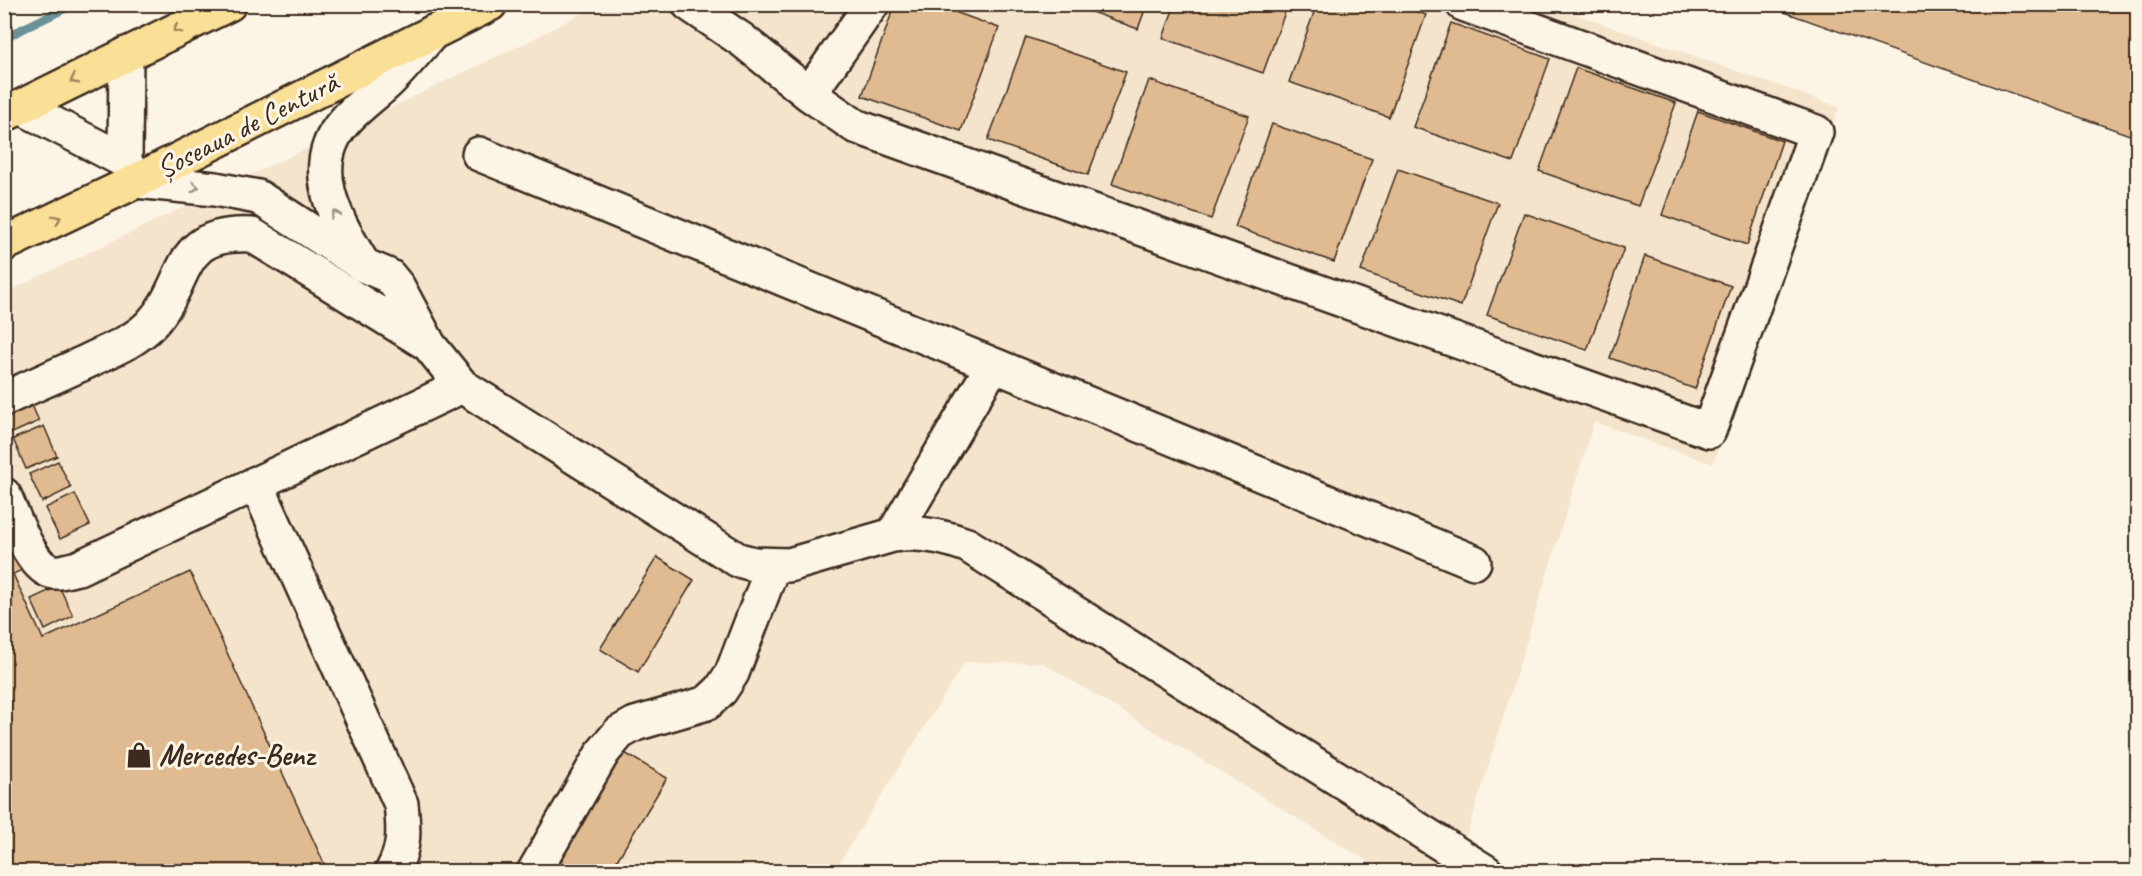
<svg xmlns="http://www.w3.org/2000/svg" width="2142" height="876" font-family="Caveat,sans-serif">
<style>
.built{fill:#f4e4cc}
.lines{fill:none;stroke-linecap:round;stroke-linejoin:round}
.stream{stroke:#6a9197;stroke-width:9}
.building{fill:#e0bb91;stroke:#3b2a1e;stroke-width:1.5}
.minor-casing{stroke:#3b2a1e;stroke-width:38}
.major-casing{stroke:#3b2a1e;stroke-width:38}
.minor{stroke:#fcf5e5;stroke-width:33}
.major{stroke:#fadf96;stroke-width:33}
.oneway{stroke:#9a845a}
.oneway2{stroke:#9c9082}
.labels{text-anchor:middle;dominant-baseline:central;stroke-width:6;stroke-linejoin:round;paint-order:stroke}
.street-label{font-size:30px;fill:#3b2a1e;stroke:#fcf5e5}
.poi-label{font-size:30px;font-weight:bold;fill:#3b2a1e;stroke:#fcf5e5;text-anchor:start}
</style>
<rect width="100%" height="100%" fill="#fcf5e5"/>
<filter id="ink" filterUnits="userSpaceOnUse"><feTurbulence type="fractalNoise" baseFrequency=".0167" numOctaves="2"/><feDisplacementMap in="SourceGraphic" scale="12" xChannelSelector="R" yChannelSelector="G"/><feConvolveMatrix kernelMatrix="1 2 1 2 8 2 1 2 1" color-interpolation-filters="sRGB"/></filter>
<g filter="url(#ink)">
<path class="built" d="M598 5H1549L1839 107 1713 464 1594 422 1456 871H1383L1043 663 965 662 834 871 5 872V293L525 43Z"/>
<g class="lines">
<path class="stream" d="M4 38 74 4"/>
</g>
<path class="building" d="M895 4H933L999 28 961 131 862 96Z
M1070 4H1147L1138 29Z
M1175 4H1288L1263 73 1163 38Z
M1317 4H1398L1426 15 1389 117 1289 82Z
M1762 4H2138V138Z
M1451 23 1550 59 1513 162 1413 127Z
M1026 37 1126 72 1088 175 988 140Z
M1576 68 1676 103 1638 206 1539 171Z
M1149 80 1249 116 1211 219 1112 184Z
M1698 111 1782 141 1747 245 1662 215Z
M1272 124 1372 159 1334 262 1235 227Z
M1398 169 1498 203 1461 306 1361 271Z
M1524 213 1624 248 1587 350 1487 315Z
M1645 256 1731 286 1695 389 1610 358Z
M26 392 39 421 10 434 4 422V402Z
M44 426 57 456 26 469 13 439Z
M58 461 71 488 42 502 29 474Z
M4 465 48 558 13 574 43 639 190 572 328 872H4Z
M75 494 90 525 60 539 45 508Z
M657 557 694 580 638 672 600 649Z
M59 586 73 616 45 630 31 599Z
M618 749 667 778 610 872H544Z"/>
<g class="lines">
<g class="minor-casing">
<path id="minor" d="M689 4 742 40 809 94 855 126 1709 431 1816 132 1463 4
M809 94 872 4
M21 107 125 161
M479 154 1474 562
M361 261C335 219 305 165 345 121 358 106 376 94 390 80 405 65 419 48 433 32
M462 386 738 560 754 564 789 565 893 535C919 531 943 536 967 545L1486 872
M4 399C32 386 60 374 88 361 110 350 134 342 151 324 191 281 173 231 252 235L428 344
M256 483 401 804C404 831 405 848 392 872
M4 495C13 514 31 570 54 572 62 573 71 569 78 568L462 386 429 345 398 287 389 276 363 265 258 197 215 189 136 181 125 161 126 54
M893 535 993 365
M534 872 603 752 619 733 635 724 707 703 721 690 732 673 773 566"/>
</g>
<g class="major-casing">
<path id="major" d="M4 115 229 4
M4 244 136 181 490 4"/>
</g>
<use href="#minor" class="minor"/>
<use href="#major" class="major"/>
</g>
<defs><path id="oneway-chevron" d="M-2-3.5L2.5 0L-2 3.5" fill="none" stroke-width="1.6" stroke-linecap="round" stroke-linejoin="round" transform="scale(1.5)"/></defs>
<g class="oneway">
<use href="#oneway-chevron" transform="translate(177 29) rotate(154)"/>
<use href="#oneway-chevron" transform="translate(74 80) rotate(153)"/>
<use href="#oneway-chevron" transform="translate(57 219) rotate(-26)"/>
</g>
<g class="oneway2">
<use href="#oneway-chevron" transform="translate(195 187) rotate(6)"/>
<use href="#oneway-chevron" transform="translate(335 214) rotate(-110)"/>
</g>
</g>
<defs>
<g id="shop-bare" transform="scale(2.07)"><path d="M-5-2.5h2.3a2.7 3.5 0 0 1 5.4 0H5L5.5 6h-11ZM-1.5-2.5h3a1.5 2.3 0 0 0-3 0Z" fill="#3b2a1e" stroke="#fcf5e5" stroke-width="2.5" paint-order="stroke"/></g>
</defs>
<g fill-rule="evenodd">
<use href="#shop-bare" x="139" y="755"/>
</g>
<g class="labels">
<g class="street-label">
<text transform="translate(247 125) rotate(-27)">Șoseaua de Centură</text>
</g>
<g class="poi-label">
<text x="159" y="755">Mercedes-Benz</text>
</g>
</g>
<rect width="2142" height="876" fill="none" stroke="#fcf5e5" stroke-width="24"/>
<rect x="12" y="12" width="2118" height="852" fill="none" stroke="#3b2a1e" stroke-width="2" filter="url(#ink)"/>
</svg>
